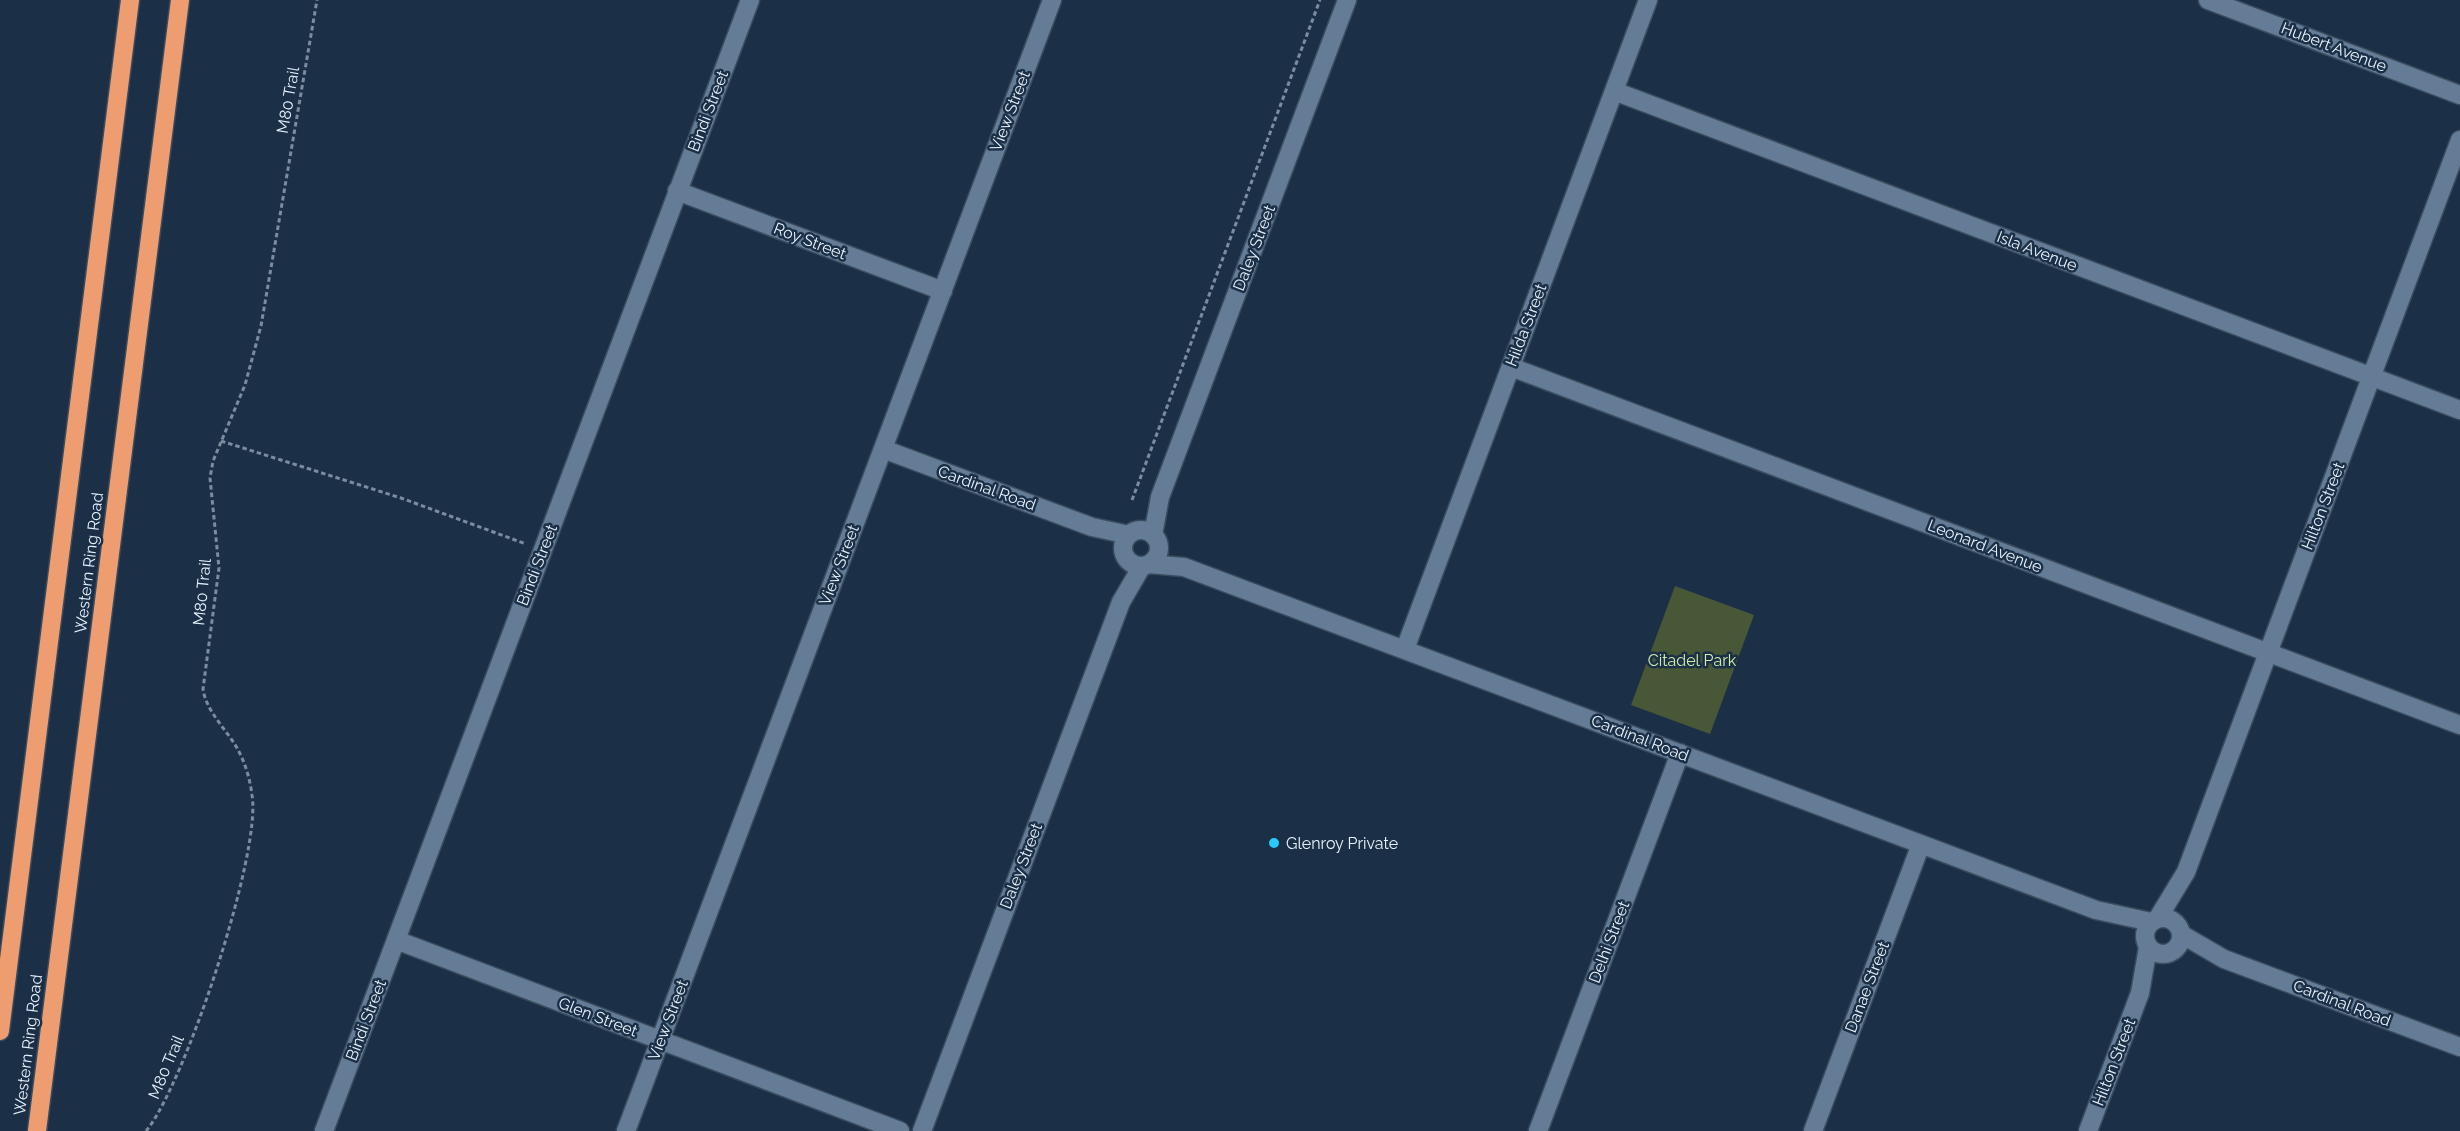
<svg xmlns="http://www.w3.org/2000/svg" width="2460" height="1131" font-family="Raleway,sans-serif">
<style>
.green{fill:#485735}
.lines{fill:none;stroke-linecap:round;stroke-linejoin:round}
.minor-casing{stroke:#3a4b5e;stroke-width:21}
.highway-casing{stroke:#3a4b5e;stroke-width:21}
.path{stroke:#7c8c9e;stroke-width:3;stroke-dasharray:4.5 3;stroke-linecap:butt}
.minor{stroke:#647c96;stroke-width:18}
.highway{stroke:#ed9d6f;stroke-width:18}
.poi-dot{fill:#29c8ff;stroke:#1b3046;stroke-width:2}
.labels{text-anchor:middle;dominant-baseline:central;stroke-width:5;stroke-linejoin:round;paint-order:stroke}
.street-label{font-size:16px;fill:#e6f1fd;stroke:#1b3046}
.park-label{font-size:16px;fill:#cfeda9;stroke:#1b3046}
.poi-label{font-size:16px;fill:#e6f1fd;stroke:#1b3046;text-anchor:start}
</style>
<rect width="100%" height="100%" fill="#1b3046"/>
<path class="green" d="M1675 586 1754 615 1710 734 1631 705Z"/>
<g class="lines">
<g class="minor-casing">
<path id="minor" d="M2208 0 2460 95
M1614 91 2460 410
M677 191 943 291
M1511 367 2460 725
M883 449 1092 527 1129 535
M1123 548a18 18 0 1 1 36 0a18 18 0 1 1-36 0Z
M1153 535 1160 497 1347 0
M1149 564 1184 567 2096 910 2151 922
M1405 649 1648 0
M2145 936a18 18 0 1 1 36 0a18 18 0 1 1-36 0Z
M2158 918 2186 872 2460 140
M2181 934 2224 959 2460 1047
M396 940 900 1131
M324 1131 750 0
M626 1131 1052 0
M922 1131 1121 602 1142 566
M1538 1131 1680 753
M1813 1131 1921 844
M2088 1131 2140 993 2148 947"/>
</g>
<g class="highway-casing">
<path id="highway" d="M0 1031 130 0
M37 1131 180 0"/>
</g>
<path class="path" d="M221 441 401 498 526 544
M1132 500 1320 0
M146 1131C184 1086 262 853 252 795 250 779 245 762 237 748 226 729 206 711 203 689L219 568 210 478 213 461 245 385 261 326 317 0"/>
<use href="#minor" class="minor"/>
<use href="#highway" class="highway"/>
</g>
<circle class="poi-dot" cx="1274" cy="843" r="6"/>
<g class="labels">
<g class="street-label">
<text transform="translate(2334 47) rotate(21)">Hubert Avenue</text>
<text transform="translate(288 100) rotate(-80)">M80 Trail</text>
<text transform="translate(708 111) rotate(-69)">Bindi Street</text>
<text transform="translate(1010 111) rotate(-69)">View Street</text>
<text transform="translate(810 241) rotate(21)">Roy Street</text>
<text transform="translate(1254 248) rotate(-69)">Daley Street</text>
<text transform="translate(2037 251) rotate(21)">Isla Avenue</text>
<text transform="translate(1526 325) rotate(-69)">Hilda Street</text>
<text transform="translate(987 488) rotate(20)">Cardinal Road</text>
<text transform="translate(2323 506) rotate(-69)">Hilton Street</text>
<text transform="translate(1985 546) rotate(21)">Leonard Avenue</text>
<text transform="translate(89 563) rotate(-83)">Western Ring Road</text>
<text transform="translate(537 565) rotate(-69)">Bindi Street</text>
<text transform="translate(839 565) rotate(-69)">View Street</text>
<text transform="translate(202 592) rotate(-84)">M80 Trail</text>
<text transform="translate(1640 738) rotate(21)">Cardinal Road</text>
<text transform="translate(1021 866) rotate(-69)">Daley Street</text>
<text transform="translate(1609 942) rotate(-69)">Delhi Street</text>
<text transform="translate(1867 987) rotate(-69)">Danae Street</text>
<text transform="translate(2342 1003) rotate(21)">Cardinal Road</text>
<text transform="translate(598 1017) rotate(21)">Glen Street</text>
<text transform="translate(366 1020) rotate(-69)">Bindi Street</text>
<text transform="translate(668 1020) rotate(-69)">View Street</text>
<text transform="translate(28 1045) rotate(-83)">Western Ring Road</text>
<text transform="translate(2114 1062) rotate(-69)">Hilton Street</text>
<text transform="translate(166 1067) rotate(-67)">M80 Trail</text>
</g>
<g class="park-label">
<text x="1692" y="660">Citadel Park</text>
</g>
<g class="poi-label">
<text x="1286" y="843">Glenroy Private</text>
</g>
</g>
</svg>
